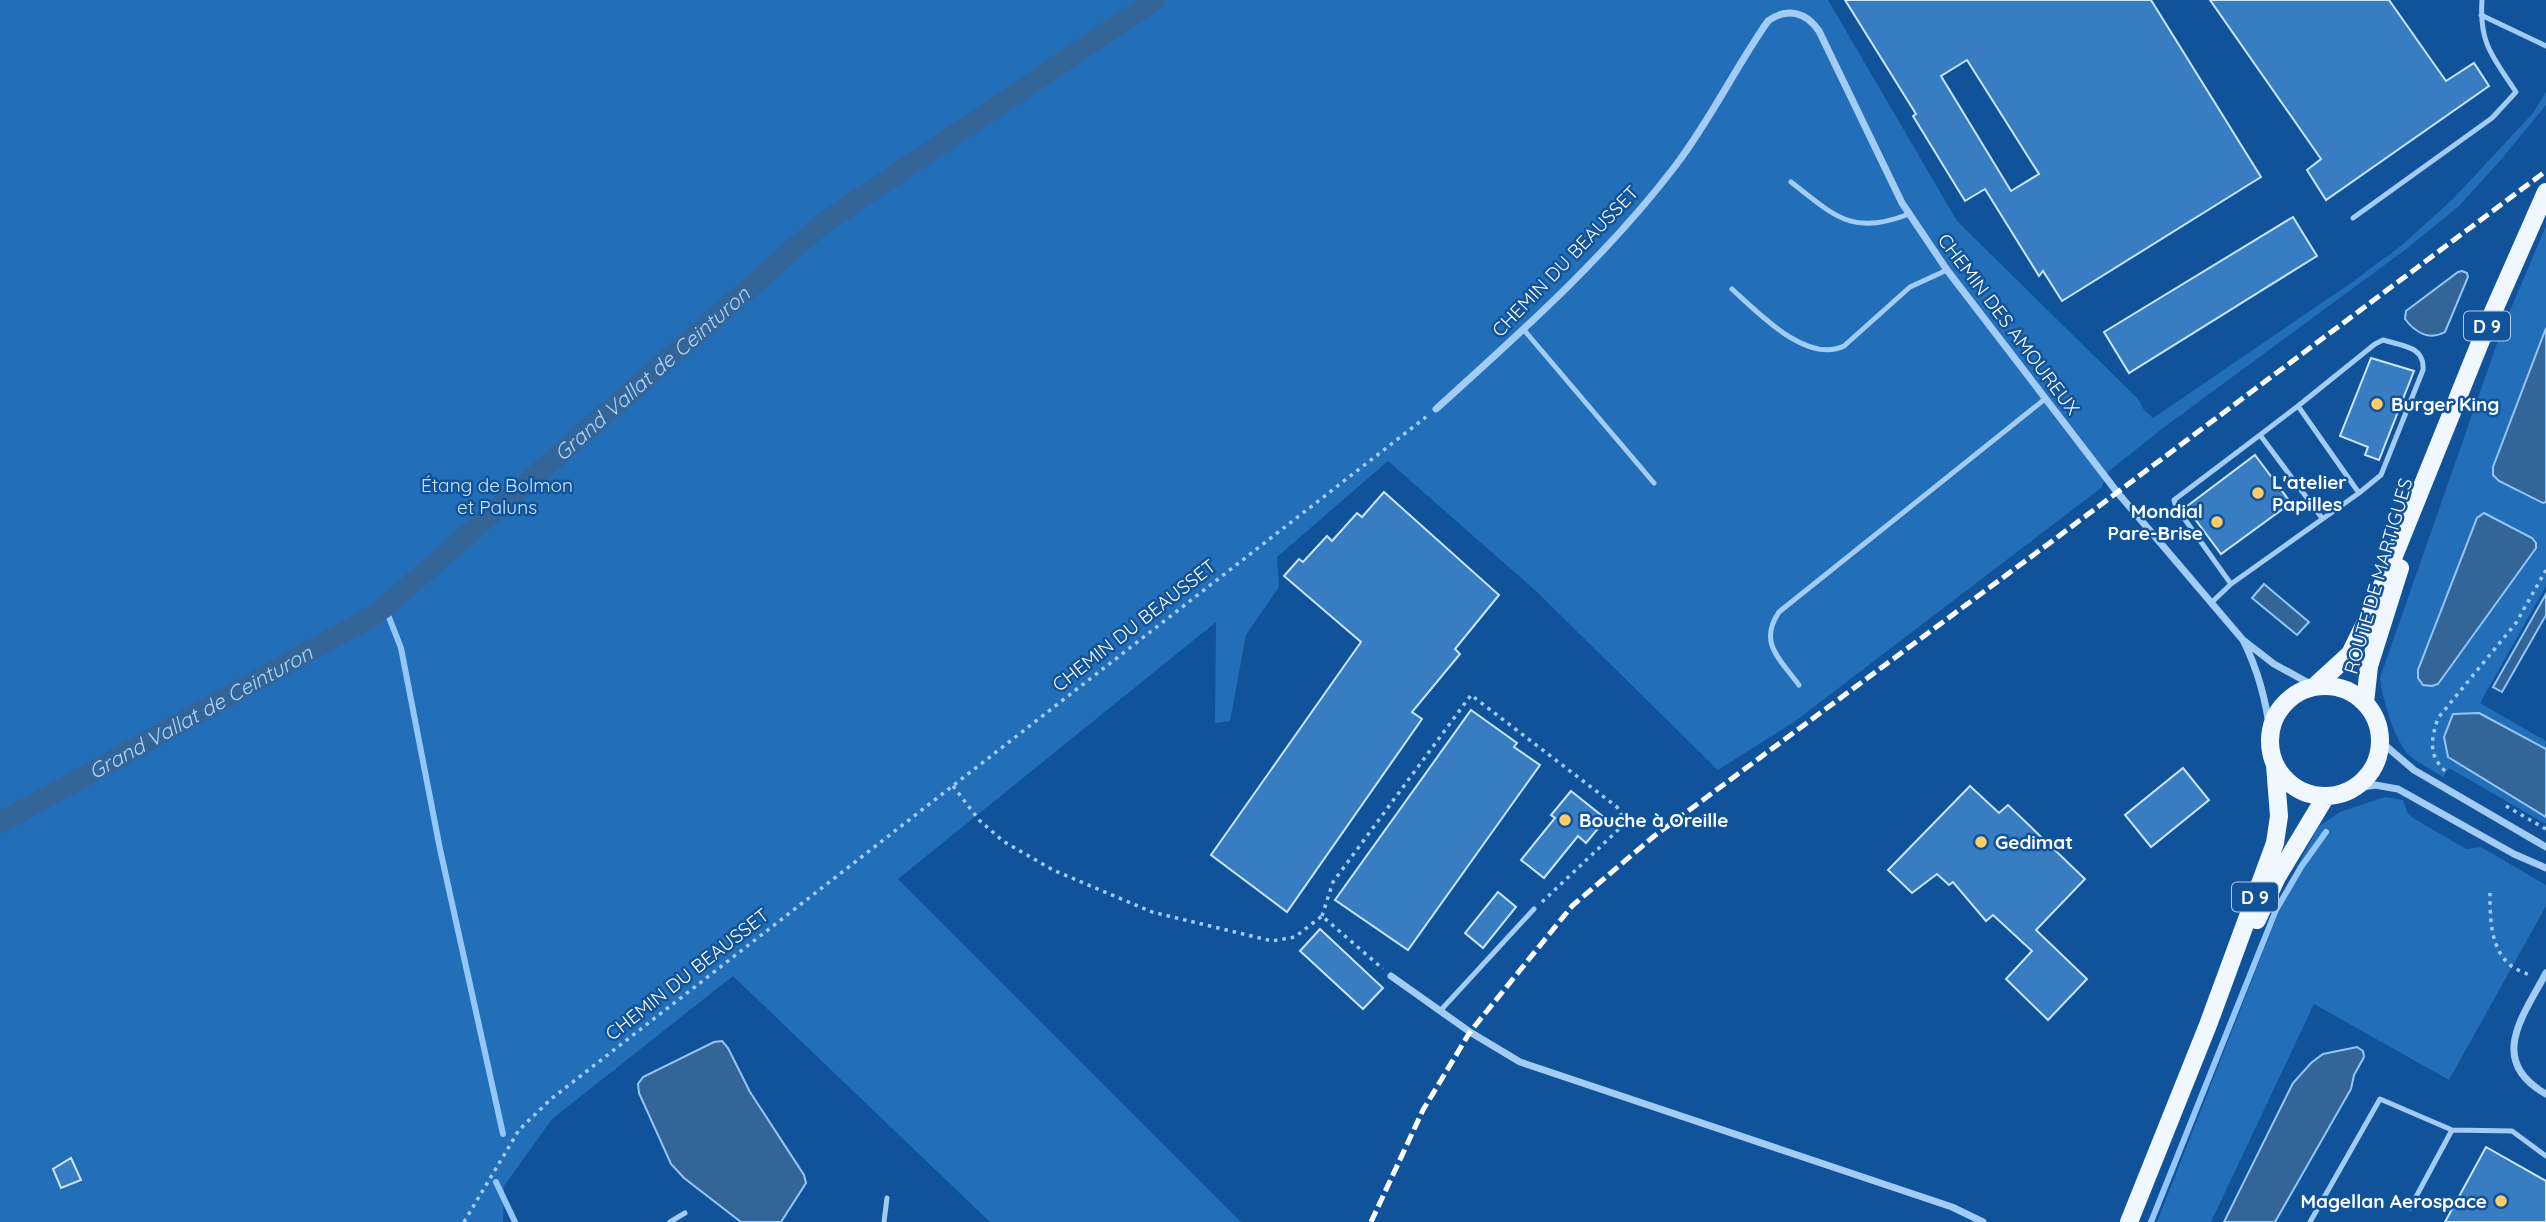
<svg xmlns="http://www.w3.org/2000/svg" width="2546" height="1222" font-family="Quicksand,sans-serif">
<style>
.green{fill:#226eb9}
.water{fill:#346599;stroke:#94c7f8;stroke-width:2}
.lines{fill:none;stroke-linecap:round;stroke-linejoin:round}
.stream{stroke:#94c7f8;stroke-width:6}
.canal{stroke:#346599;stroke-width:21}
.building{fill:#387dc2;stroke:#cbe5fe;stroke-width:2;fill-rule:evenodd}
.path{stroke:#a3ccf5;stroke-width:3.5;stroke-dasharray:3.5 5;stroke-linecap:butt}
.service{stroke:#a3ccf5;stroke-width:5}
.minor{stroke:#a3ccf5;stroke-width:7}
.primary{stroke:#f0f7ff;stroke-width:18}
.rail{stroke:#fff;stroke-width:5;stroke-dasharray:12 5;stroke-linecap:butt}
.poi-dot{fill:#fc6;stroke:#10539b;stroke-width:2.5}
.labels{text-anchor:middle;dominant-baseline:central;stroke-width:5;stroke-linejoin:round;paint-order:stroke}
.shield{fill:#10539b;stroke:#b7cbe1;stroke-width:2}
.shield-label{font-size:18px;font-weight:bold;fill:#fff}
.street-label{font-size:19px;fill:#fff;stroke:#10539b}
.poi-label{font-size:19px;font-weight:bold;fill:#fff;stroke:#10539b;text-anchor:start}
.park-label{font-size:19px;fill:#cbe5fe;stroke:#10539b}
.water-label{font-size:21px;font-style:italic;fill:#afd5fb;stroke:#10539b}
</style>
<rect width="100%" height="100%" fill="#10539b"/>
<path class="green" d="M0 0H1828L1957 221 2138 399 2144 410 2153 418 2351 283 2402 245 2453 199 2533 113 2546 92V105L2499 162 2459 206 2405 250 2163 428 2109 471 2101 488 1794 722 1718 770 1537 592 1388 461 1277 557 1279 587 1246 635 1230 721 1215 723 1216 622 898 879 1241 1222H990L733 976 552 1119 504 1186 503 1222H0Z
M2546 226V586L2480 703 2546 741V824L2449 768 2443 777C2433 770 2419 764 2410 756 2395 742 2382 698 2380 678L2501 332Z
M2385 797 2403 800 2407 812 2413 818 2466 849 2481 847 2546 885V906L2449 1080 2314 1004 2211 1222H2157L2294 873 2318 827 2340 812Z"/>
<path class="water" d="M2462 271 2467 273 2468 277 2445 332C2429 341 2415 332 2405 319L2406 311 2458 272Z
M2546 328V502L2543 503 2499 481 2493 475V467Z
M2484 513 2532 538 2536 543V548L2438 684 2432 686 2423 685 2418 678V670L2477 518Z
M2264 584 2309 622 2297 635 2252 598Z
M2546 594V615L2502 692 2493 687Z
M2479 713 2546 749V817L2448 757 2444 737 2453 714Z
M722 1041 728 1048 750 1092 804 1175 806 1183 781 1222H741L684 1178 671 1164 639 1093 638 1084 643 1077 714 1042Z
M2357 1047 2363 1051 2364 1057 2354 1075 2351 1089 2275 1222H2224L2293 1083 2311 1063 2323 1054Z"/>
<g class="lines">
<path class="stream" d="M385 607 401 648 440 849 503 1134
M496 1182 515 1222
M2151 1222 2276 910 2301 867 2326 832"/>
<path class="canal" id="s1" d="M0 823 369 618 385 607 822 224 1155 0"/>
</g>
<path class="building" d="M1845 0H2151L2261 177 2062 301 2043 271 2039 276 1985 189 1965 201 1913 116 1916 114ZM1967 60 2039 174 2011 191 1941 76Z
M2210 0H2389L2446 81 2474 63 2489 86 2326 200 2307 170 2321 159Z
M2293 217 2317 256 2129 373 2104 332Z
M2371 358 2414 371 2379 460 2365 455 2368 447 2340 436Z
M2255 455 2291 503 2221 554 2186 507Z
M1384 492 1499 595 1455 649 1460 654 1412 712 1422 719 1287 912 1211 855 1361 642 1284 576 1299 559 1303 562 1327 536 1332 541 1357 513 1362 517Z
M1471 710 1517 743 1514 747 1540 765 1408 950 1335 900Z
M2183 768 2209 800 2151 847 2125 815Z
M1970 786 1999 813 2008 805 2085 879 2036 930 2087 979 2048 1020 2006 979 2032 951 1993 915 1986 921 1953 882 1949 885 1937 874 1912 893 1888 870Z
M1571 791 1606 819 1586 843 1578 836 1544 878 1521 860 1555 818 1551 815Z
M1498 892 1516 907 1483 948 1465 933Z
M1320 929 1383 988 1363 1009 1300 951Z
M2486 1147 2546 1181V1222H2445Z
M71 1158 81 1180 61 1188 53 1169Z"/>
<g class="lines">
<path class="path" d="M2445 771C2428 755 2431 739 2438 718L2516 623 2546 570
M953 786 979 820 1003 841 1053 870 1152 912 1272 941 1295 937 1322 916 1383 969
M2506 806 2546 829
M2490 893C2490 916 2490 947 2509 964 2514 969 2523 972 2529 975
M1322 916 1333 882 1471 695 1617 807C1623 816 1623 820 1618 830L1542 902
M464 1222 519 1130 551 1099 1426 417"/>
<path class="service" d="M2481 15 2546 46
M1791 182C1834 215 1851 237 1909 214
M2353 218 2492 118 2516 92C2493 57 2479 44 2482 0
M1732 289C1758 313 1807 364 1844 346L1910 287 1947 270
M1524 330 1654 483
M2322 518 2260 435 2298 406 2359 493
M2231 584 2176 507 2174 500 2260 435
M2212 602 2231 584 2359 493 2381 475 2423 370C2425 346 2402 346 2383 340L2375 344 2298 406
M1799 685C1780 659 1758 643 1779 612L2045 399
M1440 1011 1534 909
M2410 1208 2452 1130
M670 1222 685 1213
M884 1222 887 1198
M2310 1222 2380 1099 2452 1130 2512 1131 2546 1156"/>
<path class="minor" d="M1436 409C1520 333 1607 256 1676 165 1711 119 1735 68 1768 21 1787 7 1806 12 1819 31L1902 203 1947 270 2117 492 2243 640
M2270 733C2266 699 2258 670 2243 640L2274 664 2314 686
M2380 741 2414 770 2546 847
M2351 789 2375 785 2398 789 2514 854 2546 868
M2546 973C2523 1016 2487 1061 2546 1094
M1391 976 1470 1032 1520 1062 1952 1207 1983 1222"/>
<path class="primary" d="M2315 686 2350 654 2375 603 2486 328 2546 192
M2270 741a55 55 0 1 1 110 0a55 55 0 1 1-110 0Z
M2365 703 2369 666 2400 568
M2257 920 2277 877 2326 796
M2129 1222 2208 1025 2275 843 2279 816 2275 765"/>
<path class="rail" d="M1371 1222 1423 1110 1470 1032 1572 906 1653 837 2055 539 2546 171"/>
</g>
<g class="poi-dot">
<circle cx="2377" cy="404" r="7"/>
<circle cx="2258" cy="493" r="7"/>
<circle cx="2217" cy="522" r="7"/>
<circle cx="1565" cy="820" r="7"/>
<circle cx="1981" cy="842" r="7"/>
<circle cx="2501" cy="1201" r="7"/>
</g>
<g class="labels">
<g class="shield">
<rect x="2464" y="311.5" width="46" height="29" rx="5"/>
<rect x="2232" y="882.5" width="46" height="29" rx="5"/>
</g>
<g class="shield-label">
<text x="2487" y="326">D 9</text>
<text x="2255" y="897">D 9</text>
</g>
<g class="street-label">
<text transform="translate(1565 261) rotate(-46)">CHEMIN DU BEAUSSET</text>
<text transform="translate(2009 324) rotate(53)">CHEMIN DES AMOUREUX</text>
<text transform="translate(2378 576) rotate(-74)">ROUTE DE MARTIGUES</text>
<text transform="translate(1134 625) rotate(-38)">CHEMIN DU BEAUSSET</text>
<text transform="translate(687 974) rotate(-38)">CHEMIN DU BEAUSSET</text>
</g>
<g class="poi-label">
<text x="2391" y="404">Burger King</text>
<text x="2272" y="482">L'atelier<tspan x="2272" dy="22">Papilles</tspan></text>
<text x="2203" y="511" text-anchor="end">Mondial<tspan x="2203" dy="22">Pare-Brise</tspan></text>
<text x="1579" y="820">Bouche à Oreille</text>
<text x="1995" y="842">Gedimat</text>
<text x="2487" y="1201" text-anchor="end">Magellan Aerospace</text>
</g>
<g class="park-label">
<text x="497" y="485">Étang de Bolmon<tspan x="497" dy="22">et Paluns</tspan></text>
</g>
<g class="water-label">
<text stroke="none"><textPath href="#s1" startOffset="796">Grand Vallat de Ceinturon</textPath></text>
<text stroke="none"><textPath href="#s1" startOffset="229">Grand Vallat de Ceinturon</textPath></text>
</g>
</g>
</svg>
